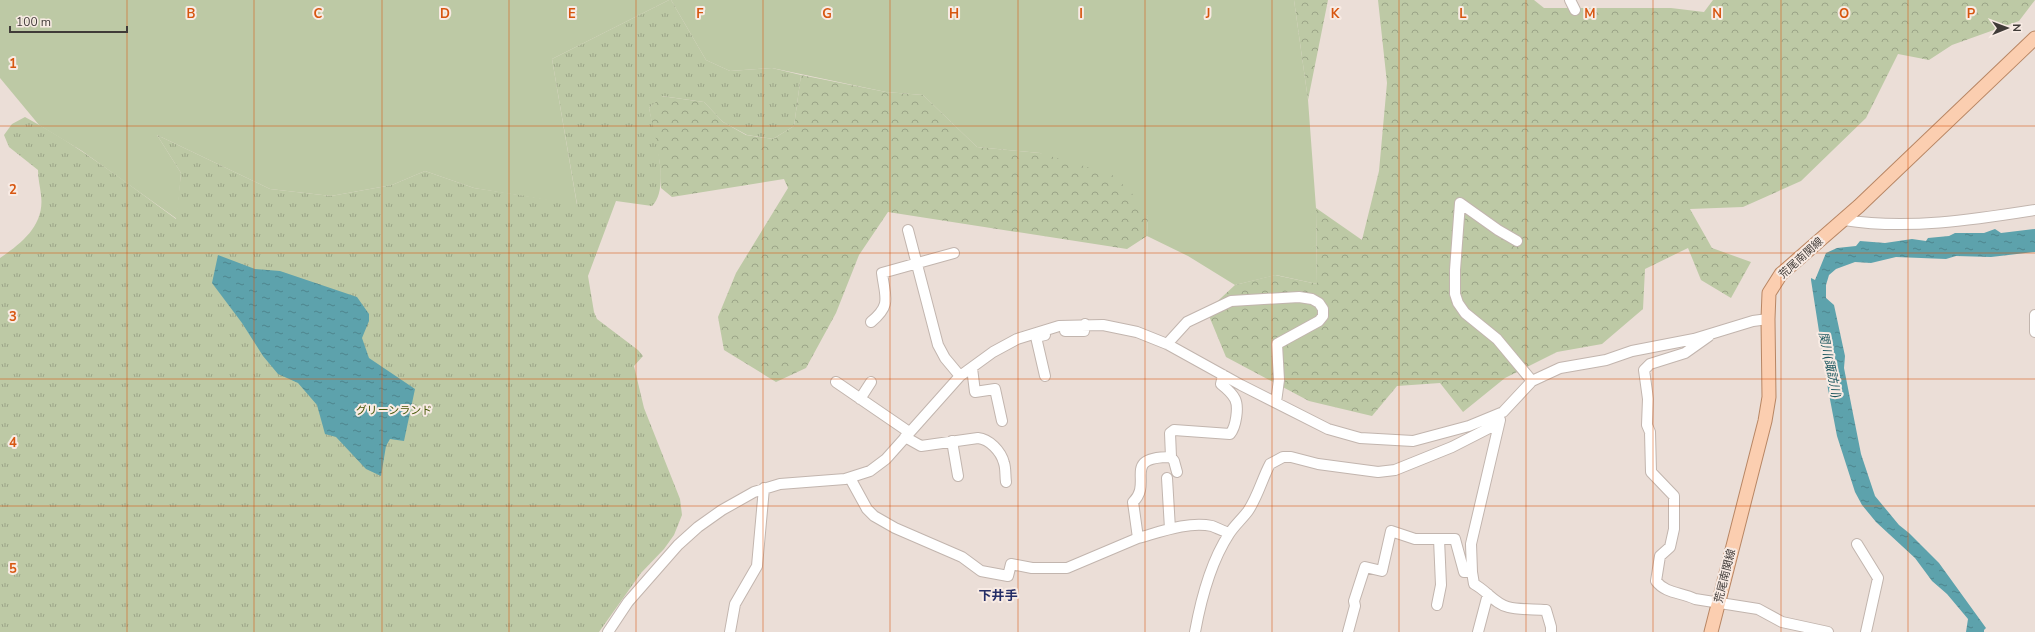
<svg xmlns="http://www.w3.org/2000/svg" width="2035" height="632" font-family="'Nunito Sans','Noto Sans JP',sans-serif">
<style>
.grass{fill:#bdc9a5}
.forest{fill:url(#forest-crowns)}
.park{fill:url(#park-tufts)}
.water{fill:url(#water-ripples)}
.lines{fill:none;stroke-linecap:round;stroke-linejoin:round}
.minor-casing{stroke:#c2b5ae;stroke-width:12}
.major-casing{stroke:#b88664;stroke-width:15}
.minor{stroke:#fff;stroke-width:10}
.major{stroke:#fbceb0;stroke-width:13}
.grid{fill:none;stroke:#d75610;stroke-width:1;stroke-opacity:0.55}
.labels{text-anchor:middle;dominant-baseline:central;stroke-width:4;stroke-linejoin:round;paint-order:stroke}
.street-label{font-size:11px;fill:#403b38;stroke:#f8ebe4}
.park-label{font-size:11px;fill:#475807;stroke:#f8ebe4}
.water-label{font-size:12px;font-style:italic;fill:#1c575f;stroke:#f8ebe4}
.quarter-label{font-size:13px;font-weight:bold;fill:#252e67;stroke:#f8ebe4}
.grid-label{font-size:13px;text-anchor:middle;font-weight:bold;fill:#d75610;stroke:#f8ebe4;stroke-width:4;stroke-linejoin:round;paint-order:stroke}
</style>
<defs>
<pattern id="forest-crowns" width="20" height="18" patternUnits="userSpaceOnUse"><rect width="20" height="18" fill="#bdc9a5"/><path d="M2 6a3 3 0 1 1 6 0M12 15a3 3 0 1 1 6 0" fill="none" stroke="#9ba487"/></pattern>
<pattern id="park-tufts" width="24" height="20" patternUnits="userSpaceOnUse"><rect width="24" height="20" fill="#bdc9a5"/><path d="M3 7l-1-3M5 7V3M7 7l1-3M15 17l-1-3M17 17v-4M19 17l1-3" fill="none" stroke="#9ba487"/></pattern>
<pattern id="water-ripples" width="26" height="14" patternUnits="userSpaceOnUse"><rect width="26" height="14" fill="#5da2ac"/><path d="M2 4q2-2 4 0t4 0M15 11q2-2 4 0t4 0" fill="none" stroke="#4e858d"/></pattern>
</defs>
<rect width="100%" height="100%" fill="#ebded7"/>
<path class="grass" d="M0 0H669L552 59 577 205 474 188 425 171 392 185 331 196 270 189 157 135 181 173 177 219 82 151 39 125 0 78Z
M671 0H1294L1308 100 1316 208 1317 284 1276 275 1235 285 1188 256 1147 236 1148 216 1040 153 977 147 923 95 886 92 772 68 730 71 706 60Z"/>
<path class="forest" d="M1294 0H1328L1308 100Z
M1378 0H1534L1544 8H1671L1704 12 1713 0H2035L2019 21 1952 45 1929 60 1898 54 1866 118 1801 181 1743 207 1690 209 1712 248 1751 262 1731 298 1701 280 1688 248 1645 269 1643 309 1602 344 1557 352 1505 378 1463 412 1440 383 1397 386 1372 416 1309 401 1226 357 1207 311 1235 285 1275 275 1317 284 1316 208 1362 240 1379 171 1387 83Z
M801 75 886 92 923 95 977 147 1040 153 1111 174 1131 192 1148 216 1147 236 1127 249 888 212 859 255 836 313 806 368 776 382 724 350 718 317 736 273 788 188 784 179 672 197 661 188 660 164 649 108 661 96 704 102 723 122 746 135 773 139 794 126Z"/>
<path class="park" d="M669 0H671L706 60 730 71 772 68 801 75 794 126 773 139 747 135 723 122 704 102 662 96 649 108C654 132 671 188 652 206L616 201 588 276 594 312 597 319 638 350 643 356 634 366 644 408 680 499 682 515 674 535 664 549 641 573 599 632H0V258C22 243 45 225 41 195 40 186 38 179 38 170L9 147 4 135 12 124 25 117C79 146 127 183 176 219L181 173 157 135 270 189 331 196 392 185 425 171 474 188 577 204 552 59Z"/>
<path class="water" d="M1995 229 2001 233 2035 229V252L1991 257 1956 256 1946 259 1896 257 1871 263 1855 262 1836 269 1829 275 1826 285V298L1834 305 1845 356 1844 368 1861 454 1875 496 1899 525 1909 533 1939 563 1986 628 1984 630V632H1966L1968 619 1947 594 1932 581 1915 558 1876 522 1862 505 1855 492 1837 436 1828 389 1811 280V278L1815 280 1826 253 1837 248 1856 246 1860 241 1885 243 1912 239 1926 241 1928 238 1949 236 1955 233H1984Z
M218 255 255 269 280 271 357 297 369 314V321L362 338 369 358 415 389 404 441 390 439 386 446 381 476 366 469 336 437 325 434 317 405 298 383 278 374 263 356 242 323 212 283Z"/>
<g class="lines">
<g class="minor-casing">
<path id="minor" d="M1570 0 1575 10
M1844 220C1907 230 1972 220 2035 210
M908 230 938 345 945 358 960 376
M1517 241 1498 230 1460 203 1455 270V294L1458 303 1465 313 1497 339 1532 381
M2035 315V332
M871 322C892 305 885 297 882 273L954 253
M1065 331H1084L1085 324
M1709 336 1685 353 1650 364 1644 370 1648 399 1647 425 1650 432 1651 472 1674 496V529L1670 547 1660 556 1656 581C1666 594 1681 592 1695 599L1758 609 1782 622 1828 632
M1167 344 1187 322 1231 301 1299 297 1312 299 1319 303 1323 309V316L1319 321 1277 344 1279 380 1276 402
M972 368 975 392 995 389 1002 421
M1223 375 1221 384C1226 388 1232 393 1235 399 1239 407 1236 427 1230 434L1174 430 1170 433 1171 457C1120 457 1154 482 1133 502L1138 538C1160 532 1188 521 1212 526 1217 528 1223 531 1229 533
M1045 376 1036 337 1045 335
M836 382 909 432
M860 399 871 382
M1500 420 1471 544 1472 572 1474 584C1486 590 1495 604 1508 607 1519 610 1534 609 1546 610L1551 627V632
M905 437 921 446 978 438C989 439 1001 451 1004 463 1006 469 1005 476 1006 482
M952 441 958 476
M1171 457 1174 461 1177 472
M850 478 867 509 874 516 895 528 962 557 981 571 1008 576 1011 564 1032 568H1067L1138 538
M1167 478 1170 529
M1857 544 1878 578 1866 632
M1437 605 1441 585 1439 539
M608 632 628 602 678 545 698 527 722 510 754 492 780 484 845 479 870 471 886 459 960 376 993 352 1017 339 1059 326 1103 325 1137 332 1167 344 1241 385 1328 429 1360 438 1413 441 1469 426 1503 412 1532 381 1560 368 1606 360 1632 351 1694 339 1753 321 1768 319
M730 632 735 604 757 566 764 488
M1195 632C1201 599 1210 563 1229 534 1234 526 1242 519 1248 511 1258 496 1262 479 1270 464L1283 457H1291L1318 464 1378 472 1395 470 1452 447 1499 423
M1348 632 1355 606 1354 601 1365 567 1382 571 1391 531 1415 539H1455L1464 572H1472
M1478 632 1488 594"/>
</g>
<g class="major-casing">
<path id="major" d="M1711 632 1765 421 1769 397 1768 319 1769 293 1781 274 1859 206 2035 38"/>
</g>
<use href="#minor" class="minor"/>
<use href="#major" class="major"/>
</g>
<path class="grid" d="M127 0V632M254 0V632M382 0V632M509 0V632M636 0V632M763 0V632M890 0V632M1018 0V632M1145 0V632M1272 0V632M1399 0V632M1526 0V632M1653 0V632M1781 0V632M1908 0V632M0 126H2035M0 253H2035M0 379H2035M0 506H2035"/>
<g class="labels">
<g class="street-label">
<text transform="translate(1801 258) rotate(-42)">荒尾南関線</text>
<text transform="translate(1725 576) rotate(-76)">荒尾南関線</text>
</g>
<g class="park-label">
<text x="394" y="410">グリーンランド</text>
</g>
<g class="water-label">
<text transform="translate(1830 365) rotate(78)">関川(諏訪川)</text>
</g>
<g class="quarter-label">
<text x="998" y="596">下井手</text>
</g>
</g>
<g class="grid-label">
<text x="191" y="18">B</text>
<text x="318" y="18">C</text>
<text x="445" y="18">D</text>
<text x="572" y="18">E</text>
<text x="700" y="18">F</text>
<text x="827" y="18">G</text>
<text x="954" y="18">H</text>
<text x="1081" y="18">I</text>
<text x="1208" y="18">J</text>
<text x="1335" y="18">K</text>
<text x="1463" y="18">L</text>
<text x="1590" y="18">M</text>
<text x="1717" y="18">N</text>
<text x="1844" y="18">O</text>
<text x="1971" y="18">P</text>
<text x="13" y="68">1</text>
<text x="13" y="194">2</text>
<text x="13" y="321">3</text>
<text x="13" y="447">4</text>
<text x="13" y="573">5</text>
</g>
<g transform="translate(2007 28) rotate(89)" stroke="#f8ebe4" stroke-width="3" paint-order="stroke">
<path d="M0-3L7 15L0 10L-7 15Z" fill="#403b38"/>
<text y="-6" font-size="11" font-weight="bold" text-anchor="middle" fill="#403b38">N</text>
</g>
<path d="M10 26v6h117v-6" fill="none" stroke="#403b38" stroke-width="2"/>
<text x="16" y="26" font-size="12" fill="#403b38" stroke="#f8ebe4" stroke-width="3" paint-order="stroke">100 m</text>
</svg>
